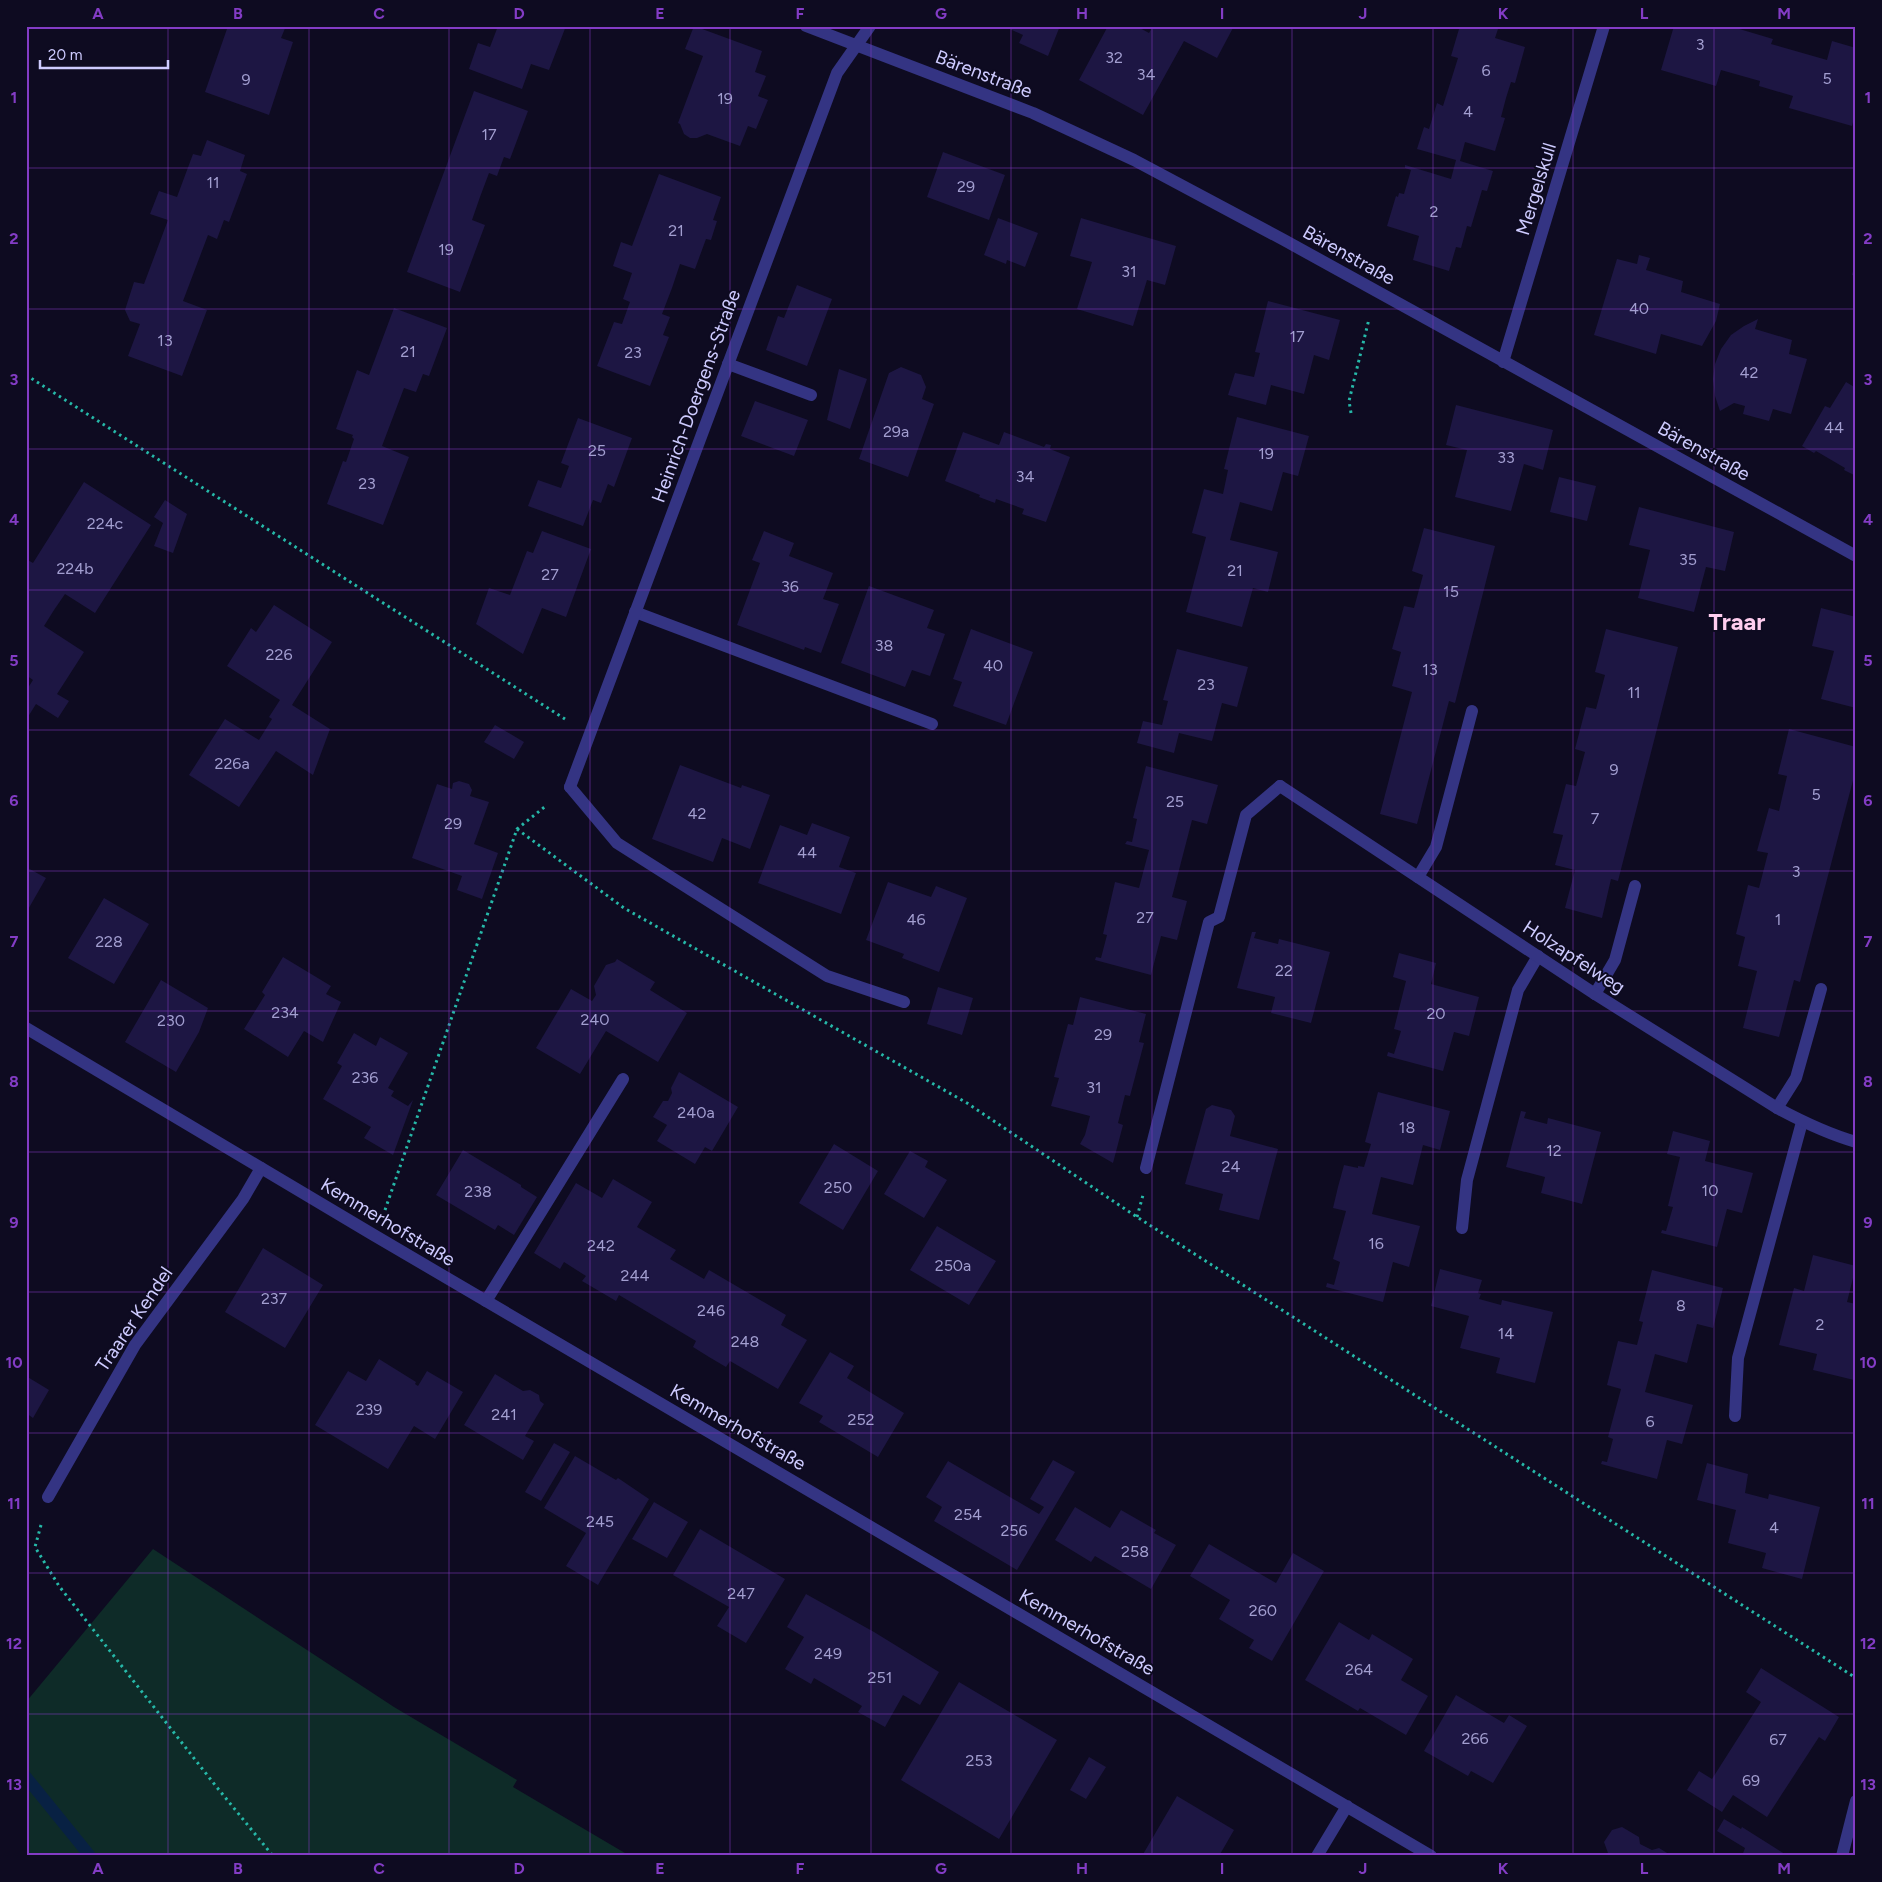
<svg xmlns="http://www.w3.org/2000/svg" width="1882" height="1882" font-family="Figtree,sans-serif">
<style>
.green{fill:#0e2b28}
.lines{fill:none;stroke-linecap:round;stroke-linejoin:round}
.stream{stroke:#082143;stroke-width:12}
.building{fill:#1d1643}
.path{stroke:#26b8a8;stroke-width:3;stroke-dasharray:2.5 4;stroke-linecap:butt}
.service{stroke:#343483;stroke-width:12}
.minor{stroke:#343483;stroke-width:12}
.grid{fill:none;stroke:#833cc5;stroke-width:1;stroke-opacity:0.55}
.labels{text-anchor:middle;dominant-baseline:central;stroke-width:4;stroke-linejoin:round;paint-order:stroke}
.number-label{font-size:16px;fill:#a29ed0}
.street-label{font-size:19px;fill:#cecbff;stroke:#0e0b21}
.district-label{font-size:24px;font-weight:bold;fill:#ffcdef;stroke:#0e0b21}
.neatline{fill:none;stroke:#833cc5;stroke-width:2}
.grid-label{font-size:16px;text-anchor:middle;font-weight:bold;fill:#833cc5}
</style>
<rect width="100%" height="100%" fill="#0e0b21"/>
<path class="green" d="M153 1549 394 1707 517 1780 513 1787 630 1856H26V1702Z"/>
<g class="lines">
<path class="stream" d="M26 1777 90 1856"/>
</g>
<path class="building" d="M228 26H286L281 38 293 42 269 115 205 92Z
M498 26H566L549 70 531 64 522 89 469 69 478 43 490 47Z
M694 26 762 51 755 72 766 76 758 96 768 100 756 129 748 126 740 146 707 134 697 138H690L684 134 680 124 678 123 703 56 685 49Z
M1003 26H1060L1048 56 1019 43 1023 35Z
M1108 26H1136L1149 33 1153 26H1234L1217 58 1184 41 1143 115 1079 80Z
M1450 26H1499L1495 38 1525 47 1515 83 1511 82 1506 98 1501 117 1505 118 1495 151 1465 142 1460 161 1493 171 1487 191 1482 190 1471 227 1467 226 1461 248 1456 247 1449 271 1413 260 1419 236 1387 226 1396 196 1398 197 1399 193 1404 194 1411 170 1405 168V165L1451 179 1456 160 1417 149 1424 127 1429 129 1437 103 1443 106 1458 58 1451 56 1459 29Z
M1674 26H1736V28L1773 39 1771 44 1827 60 1832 41 1856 48V111L1852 126 1789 108 1793 96 1759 86 1760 81 1721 70 1716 86 1661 70Z
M474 91 528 111 510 159 504 157 497 176 489 173 480 197 472 220 485 225 460 292 407 272Z
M207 140 245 155 240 171 247 174 229 222 224 220 217 239 208 235 183 301 207 310 182 376 128 356 140 324 130 321 125 310 134 282 144 284 168 220 150 214 159 191 177 197 193 154 201 156Z
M943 152 1005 175 989 220 927 197Z
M659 174 721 197 713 220 717 221 711 240 706 239 695 269 680 264 672 288 662 314 670 317 663 335 669 337 650 386 597 366 614 322 622 324 630 302 623 299 632 273 613 266 621 242 632 246Z
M998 218 1038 233 1025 267 1007 260 1006 264 984 255Z
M1081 218 1176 246 1165 285 1147 280 1133 326 1077 309 1092 262 1070 256Z
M1639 255 1650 258 1646 270 1683 281 1681 292 1720 304 1716 321 1702 346 1661 334 1656 354 1594 335 1617 259 1637 264Z
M1855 263H1856V276L1852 275Z
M797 285 832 299 807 366 766 350 778 316 784 318Z
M1268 301 1340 320 1329 360 1314 355 1304 394 1271 385 1266 405 1228 395 1235 373 1254 377 1260 353 1255 352Z
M394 308 447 328 429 376 423 374 416 392 404 388 382 446 409 457 383 525 327 504 343 461 346 462 354 439 352 437 353 435 336 429 357 370 369 375Z
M1758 319 1755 329 1792 340 1789 354 1807 359 1791 414 1773 409 1769 421 1743 414 1745 406 1734 403 1720 411 1715 396 1713 379 1715 364 1721 349 1731 335 1744 326Z
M901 367 921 375 926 387 922 399 934 404 908 477 859 459 889 373Z
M839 369 867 379 850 429 827 420Z
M1846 382 1856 388V476L1844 470 1845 468 1816 451 1814 453 1802 446 1825 406 1830 408Z
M755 401 808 420 794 456 741 436Z
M1456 405 1553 430 1543 470 1524 464 1511 511 1455 497 1467 450 1446 445Z
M1237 417 1309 436 1298 476 1283 472 1272 511 1240 502 1230 540 1278 552 1268 592 1253 588 1242 627 1186 612 1206 537 1192 533 1204 489 1223 494 1228 470 1224 469Z
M578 418 632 438 614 487 608 484 601 503 593 500 583 526 528 506 538 480 561 488 569 466 561 463Z
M963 432 999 445 1004 432 1044 447 1046 444 1051 445 1050 449 1070 457 1046 522 1022 514 1024 509 996 499 995 503 979 497 980 495 945 481Z
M1559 477 1596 486 1587 521 1550 512Z
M84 482 151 525 95 613 65 594 54 610 44 626 84 652 57 694 69 701 58 718 36 704 26 720V691L33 680 26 675V559L33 563Z
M165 500 187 514 173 553 154 546 163 523 154 517Z
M1639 507 1734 532 1725 571 1706 567 1694 612 1638 598 1650 550 1629 545Z
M1424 528 1495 546 1455 703 1449 701 1417 824 1380 814 1412 692 1392 686 1401 652 1392 649 1404 606 1414 608 1423 575 1412 571Z
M542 531 591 549 566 617 542 608 523 654 476 624 489 588 510 595 527 551 533 553Z
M764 531 794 543 789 556 833 573 823 599 839 604 821 653 805 647 804 650 737 625 760 563 752 560Z
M869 586 934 610 927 628 945 634 930 676 912 670 905 687 841 663Z
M274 605 332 642 292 705 330 729 313 775 276 751 239 807 189 775 225 719 259 740 272 719 269 717 280 700 227 666 251 628 256 632Z
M1821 608 1856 617V708L1821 699 1834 651 1812 646Z
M971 629 1033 652 1006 725 953 706 962 682 953 679Z
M1606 629 1678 647 1618 881 1611 879 1602 918 1565 908 1575 870 1555 865 1563 835 1553 833 1566 784 1576 786 1585 752 1575 749 1586 707 1596 709 1605 675 1595 672Z
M1177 649 1248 667 1237 707 1222 703 1212 741 1179 733 1174 753 1137 743 1143 721 1162 725 1168 701 1163 700Z
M495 725 524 742 514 759 484 742Z
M1789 729 1856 747V769L1800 982 1794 980 1779 1037 1743 1028 1757 971 1738 966 1745 937 1736 934 1748 885 1759 888 1768 853 1757 851 1769 808 1779 811 1787 776 1778 774Z
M680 765 741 788 742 785 770 795 750 849 722 838 713 862 652 839Z
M1146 766 1218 785 1207 824 1192 820 1172 897 1187 901 1177 940 1161 936 1151 975 1095 960 1096 957 1101 958 1107 935 1103 934 1115 882 1139 888 1149 850 1125 844 1127 841 1132 842 1137 819 1133 818Z
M459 781 469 784 472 790 470 796 489 802 474 844 498 853 482 899 457 890 462 876 412 858 437 784 452 789 453 783Z
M812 823 850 837 839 867 856 873 841 914 758 883 780 825 807 835Z
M26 867 46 878 26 913Z
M888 882 931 897 936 886 967 898 939 972 902 958 904 954 866 940Z
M104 898 149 924 114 984 68 958Z
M1252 932H1256L1254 938 1278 944 1279 939 1330 952 1311 1023 1271 1013 1275 997 1237 988Z
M1399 953 1436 963 1431 984 1479 997 1469 1036 1454 1032 1443 1071 1387 1056 1388 1052 1394 1054 1401 1031 1394 1029 1406 981 1393 977Z
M283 957 331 986 326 994 341 1002 323 1042 304 1031 288 1057 244 1029 265 995 262 992Z
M617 959 655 982 650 990 687 1013 658 1062 606 1031 580 1074 536 1048 571 989 592 1001 596 995 594 986 606 965 615 962Z
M161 980 208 1008 199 1032 176 1072 125 1042Z
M938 987 973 998 962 1035 927 1024Z
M1080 997 1146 1014 1139 1042 1144 1043 1130 1096 1125 1095 1118 1123 1123 1125 1113 1163 1080 1144 1085 1135 1090 1116 1051 1106 1059 1078 1054 1077 1061 1050 1068 1024 1073 1025Z
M354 1033 376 1046 380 1037 408 1053 388 1088 394 1091 391 1096 408 1106 413 1100 393 1155 364 1138 371 1127 323 1099 342 1066 337 1063Z
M679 1072 738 1107 712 1151 705 1147 695 1164 657 1141 667 1125 653 1117 663 1101H668L672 1093 671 1088Z
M1378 1092 1450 1111 1440 1150 1423 1145 1413 1185 1381 1177 1372 1214 1420 1226 1409 1267 1393 1262 1383 1302 1326 1287 1327 1283 1334 1285 1340 1262 1333 1259 1346 1211 1333 1208 1338 1187 1344 1165 1358 1168V1166L1364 1167 1371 1144 1365 1142Z
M1212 1105 1231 1110 1235 1116 1230 1136 1278 1149 1259 1220 1219 1210 1223 1194 1185 1184 1206 1109Z
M1521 1111 1526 1112 1524 1118 1547 1124 1548 1118 1601 1132 1582 1204 1541 1193 1545 1177 1506 1167Z
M1673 1131 1710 1141 1705 1161 1753 1173 1742 1213 1727 1209 1717 1247 1661 1233 1662 1230 1666 1231 1673 1207 1668 1206 1680 1157 1667 1154Z
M834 1144 878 1171 843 1230 799 1203Z
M463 1150 521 1185V1187L537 1197 514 1235 498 1225 495 1230 436 1195Z
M910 1151 928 1161 925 1167 947 1180 924 1218 884 1194Z
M613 1179 652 1202 637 1227 676 1250 670 1259 704 1279 709 1270 786 1315 781 1325 807 1340 778 1389 730 1361 726 1367 709 1357 693 1347 696 1341 619 1295 616 1301 582 1281 586 1276 564 1262 560 1269 534 1253 576 1183 602 1198Z
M937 1226 996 1261 969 1305 910 1270Z
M263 1248 323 1285 285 1348 225 1312Z
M1813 1255 1856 1266 1847 1302 1856 1304V1372L1854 1380 1813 1370 1817 1354 1779 1345 1794 1288 1804 1291Z
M1440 1269 1482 1280 1478 1293 1481 1294 1479 1299 1501 1305 1502 1300 1553 1312 1535 1383 1496 1373 1500 1358 1460 1348 1469 1316 1431 1306Z
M1652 1270 1723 1288 1713 1328 1697 1324 1687 1363 1655 1354 1645 1392 1693 1405 1682 1444 1667 1440 1657 1479 1601 1464 1602 1461 1607 1462 1613 1439 1608 1437 1621 1389 1607 1385 1618 1341 1637 1345 1643 1322 1639 1321Z
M830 1352 854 1366 847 1378 904 1413 878 1457 819 1422 823 1416 799 1403Z
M379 1359 416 1382 415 1384 418 1386 427 1371 463 1392 435 1439 414 1426 388 1469 315 1425 348 1371 366 1381Z
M495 1374 523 1391 530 1390 539 1395 540 1401 544 1404 525 1436 534 1441 523 1460 464 1425Z
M26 1376 49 1390 33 1418 26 1413Z
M554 1443 570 1452 541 1501 525 1492Z
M575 1456 616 1480 618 1478 649 1499 598 1585 566 1566 586 1533 544 1508Z
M1053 1460 1075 1472 1017 1570 934 1521 942 1507 926 1497 948 1461 1039 1514 1044 1507 1030 1499Z
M1707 1463 1748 1474 1745 1493 1768 1499 1769 1494 1820 1507 1802 1579 1762 1568 1766 1553 1728 1543 1736 1510 1697 1500Z
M654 1502 688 1522 667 1558 632 1539Z
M1075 1507 1110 1528 1121 1510 1156 1530 1154 1533 1176 1545 1151 1589 1095 1556 1091 1562 1055 1540Z
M700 1529 785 1579 746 1643 717 1626 729 1607 673 1575Z
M1209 1544 1276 1583 1293 1553 1324 1571 1272 1661 1249 1648 1254 1640 1219 1619 1230 1600 1190 1576Z
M806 1594 874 1632 939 1672 920 1705 903 1695 885 1727 858 1712 862 1706 814 1678 811 1684 785 1669 804 1637 787 1627Z
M1339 1622 1369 1640 1372 1634 1413 1659 1401 1680 1428 1696 1406 1735 1360 1708 1358 1711 1305 1680Z
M1761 1668 1839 1717 1825 1741 1819 1737 1767 1817 1733 1795 1722 1812 1687 1790 1699 1771 1712 1779 1761 1702 1746 1692Z
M959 1682 1057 1740 999 1839 901 1780Z
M1456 1695 1504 1723 1509 1715 1527 1726 1493 1783 1471 1771 1468 1776 1424 1751Z
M1089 1757 1106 1767 1086 1799 1070 1790Z
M1177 1796 1234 1830 1219 1856H1142Z
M1724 1819 1741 1829 1742 1827 1788 1856H1742L1745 1848 1717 1831Z
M1622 1827 1639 1837 1640 1844 1652 1850 1659 1848 1672 1856H1606L1608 1853 1604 1842 1612 1830Z"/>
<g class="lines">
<path class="path" d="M26 375 565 719
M1351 413 1349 401 1369 319
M517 829 624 908 967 1103 1137 1217 1856 1678
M385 1210 517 829 547 805
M1137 1217 1143 1195
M41 1525 35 1547 59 1586 215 1785 273 1856"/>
<path class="service" d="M728 364 811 395
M635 612 932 724
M570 787 617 843 827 976 904 1002
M1418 877 1436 847 1472 711
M1595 994 1615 960 1635 886
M1777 1108 1796 1078 1821 989
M1146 1168 1209 922 1219 917 1246 815 1280 786
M1462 1228 1467 1180 1518 990 1538 956
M486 1301 623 1079
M1735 1416 1738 1358 1802 1122
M48 1497 135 1345 243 1199 261 1168"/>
<path class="minor" d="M806 26 1033 113 1134 160 1284 240 1856 556
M1503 362 1604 26
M1280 786 1595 994 1777 1108C1803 1122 1828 1134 1856 1142
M570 787 837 73 870 26
M26 1028 372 1234 1431 1856
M1317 1856 1347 1806
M1842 1856 1856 1801"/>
</g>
<path class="grid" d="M168 26V1856M309 26V1856M449 26V1856M590 26V1856M730 26V1856M871 26V1856M1011 26V1856M1152 26V1856M1292 26V1856M1433 26V1856M1573 26V1856M1714 26V1856M26 168H1856M26 309H1856M26 449H1856M26 590H1856M26 730H1856M26 871H1856M26 1011H1856M26 1152H1856M26 1292H1856M26 1433H1856M26 1573H1856M26 1714H1856"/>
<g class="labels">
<g class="number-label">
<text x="1700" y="44">3</text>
<text x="1114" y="57">32</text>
<text x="1486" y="70">6</text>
<text x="1146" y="74">34</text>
<text x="1827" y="78">5</text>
<text x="246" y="79">9</text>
<text x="725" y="98">19</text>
<text x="1468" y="111">4</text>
<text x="489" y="134">17</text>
<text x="213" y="182">11</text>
<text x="966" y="186">29</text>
<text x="1434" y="211">2</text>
<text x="676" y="230">21</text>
<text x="446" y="249">19</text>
<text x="1129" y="271">31</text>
<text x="1639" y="308">40</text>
<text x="1297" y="336">17</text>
<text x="165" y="340">13</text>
<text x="408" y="351">21</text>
<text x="633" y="352">23</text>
<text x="1749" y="372">42</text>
<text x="1834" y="427">44</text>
<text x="896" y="431">29a</text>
<text x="597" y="450">25</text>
<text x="1266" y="453">19</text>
<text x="1506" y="457">33</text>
<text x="1025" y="476">34</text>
<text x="367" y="483">23</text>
<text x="105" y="523">224c</text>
<text x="1688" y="559">35</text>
<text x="75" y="568">224b</text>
<text x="1235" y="570">21</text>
<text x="550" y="574">27</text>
<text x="790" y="586">36</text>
<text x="1451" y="591">15</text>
<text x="884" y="645">38</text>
<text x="279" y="654">226</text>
<text x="993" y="665">40</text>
<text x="1430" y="669">13</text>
<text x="1206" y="684">23</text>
<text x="1634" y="692">11</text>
<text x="232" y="763">226a</text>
<text x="1614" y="769">9</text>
<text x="1816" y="794">5</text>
<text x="1175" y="801">25</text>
<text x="697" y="813">42</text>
<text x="1595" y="818">7</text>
<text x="453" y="823">29</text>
<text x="807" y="852">44</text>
<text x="1796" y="871">3</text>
<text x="1145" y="917">27</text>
<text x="916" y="919">46</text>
<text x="1778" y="919">1</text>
<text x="109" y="941">228</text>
<text x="1284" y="970">22</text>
<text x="285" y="1012">234</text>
<text x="1436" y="1013">20</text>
<text x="595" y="1019">240</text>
<text x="171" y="1020">230</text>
<text x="1103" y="1034">29</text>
<text x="365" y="1077">236</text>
<text x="1094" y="1087">31</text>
<text x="696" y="1112">240a</text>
<text x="1407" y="1127">18</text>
<text x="1554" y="1150">12</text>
<text x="1231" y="1166">24</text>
<text x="838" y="1187">250</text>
<text x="1710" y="1190">10</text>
<text x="478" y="1191">238</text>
<text x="1376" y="1243">16</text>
<text x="601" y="1245">242</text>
<text x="953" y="1265">250a</text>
<text x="635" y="1275">244</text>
<text x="274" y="1298">237</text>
<text x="1681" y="1305">8</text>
<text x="711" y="1310">246</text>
<text x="1820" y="1324">2</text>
<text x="1506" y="1333">14</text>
<text x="745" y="1341">248</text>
<text x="369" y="1409">239</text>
<text x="504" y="1414">241</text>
<text x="861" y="1419">252</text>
<text x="1650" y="1421">6</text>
<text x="968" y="1514">254</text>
<text x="600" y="1521">245</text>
<text x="1774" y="1527">4</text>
<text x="1014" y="1530">256</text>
<text x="1135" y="1551">258</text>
<text x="741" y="1593">247</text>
<text x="1263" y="1610">260</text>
<text x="828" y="1653">249</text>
<text x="1359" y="1669">264</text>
<text x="880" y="1677">251</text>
<text x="1475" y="1738">266</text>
<text x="1778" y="1739">67</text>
<text x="979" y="1760">253</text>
<text x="1751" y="1780">69</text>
</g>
<g class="street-label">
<text transform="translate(984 74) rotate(21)">Bärenstraße</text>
<text transform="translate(1536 189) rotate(-73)">Mergelskull</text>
<text transform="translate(1349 255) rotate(29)">Bärenstraße</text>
<text transform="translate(696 396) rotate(-70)">Heinrich-Doergens-Straße</text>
<text transform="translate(1704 451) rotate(29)">Bärenstraße</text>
<text transform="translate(1574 957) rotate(33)">Holzapfelweg</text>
<text transform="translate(388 1222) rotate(31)">Kemmerhofstraße</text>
<text transform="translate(134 1319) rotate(-56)">Traarer Kendel</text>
<text transform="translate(738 1427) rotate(30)">Kemmerhofstraße</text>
<text transform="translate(1087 1632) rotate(30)">Kemmerhofstraße</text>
</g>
<g class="district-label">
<text x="1737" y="621">Traar</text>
</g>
</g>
<rect width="1882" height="1882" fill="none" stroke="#0e0b21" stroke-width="55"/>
<path d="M40 60v8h128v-8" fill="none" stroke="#cecbff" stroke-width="2.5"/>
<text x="48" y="60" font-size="15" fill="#cecbff" stroke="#0e0b21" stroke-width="4" paint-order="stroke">20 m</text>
<rect x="28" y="28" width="1826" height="1826" class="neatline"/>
<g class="grid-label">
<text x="98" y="19">A</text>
<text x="238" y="19">B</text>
<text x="379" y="19">C</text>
<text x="519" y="19">D</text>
<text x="660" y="19">E</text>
<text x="800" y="19">F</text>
<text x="941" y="19">G</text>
<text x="1082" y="19">H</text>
<text x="1222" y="19">I</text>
<text x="1363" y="19">J</text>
<text x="1503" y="19">K</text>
<text x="1644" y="19">L</text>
<text x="1784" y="19">M</text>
<text x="14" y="103">1</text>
<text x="1868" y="103">1</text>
<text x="14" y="244">2</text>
<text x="1868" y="244">2</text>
<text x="14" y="385">3</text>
<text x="1868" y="385">3</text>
<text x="14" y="525">4</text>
<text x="1868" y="525">4</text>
<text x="14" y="666">5</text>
<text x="1868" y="666">5</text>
<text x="14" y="806">6</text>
<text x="1868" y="806">6</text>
<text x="14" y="947">7</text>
<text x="1868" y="947">7</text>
<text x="14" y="1087">8</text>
<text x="1868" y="1087">8</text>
<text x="14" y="1228">9</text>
<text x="1868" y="1228">9</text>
<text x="14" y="1368">10</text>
<text x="1868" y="1368">10</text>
<text x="14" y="1509">11</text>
<text x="1868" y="1509">11</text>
<text x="14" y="1649">12</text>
<text x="1868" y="1649">12</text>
<text x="14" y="1790">13</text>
<text x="1868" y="1790">13</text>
<text x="98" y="1874">A</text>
<text x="238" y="1874">B</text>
<text x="379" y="1874">C</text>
<text x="519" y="1874">D</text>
<text x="660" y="1874">E</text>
<text x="800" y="1874">F</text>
<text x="941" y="1874">G</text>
<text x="1082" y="1874">H</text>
<text x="1222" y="1874">I</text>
<text x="1363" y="1874">J</text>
<text x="1503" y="1874">K</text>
<text x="1644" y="1874">L</text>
<text x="1784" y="1874">M</text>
</g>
</svg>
